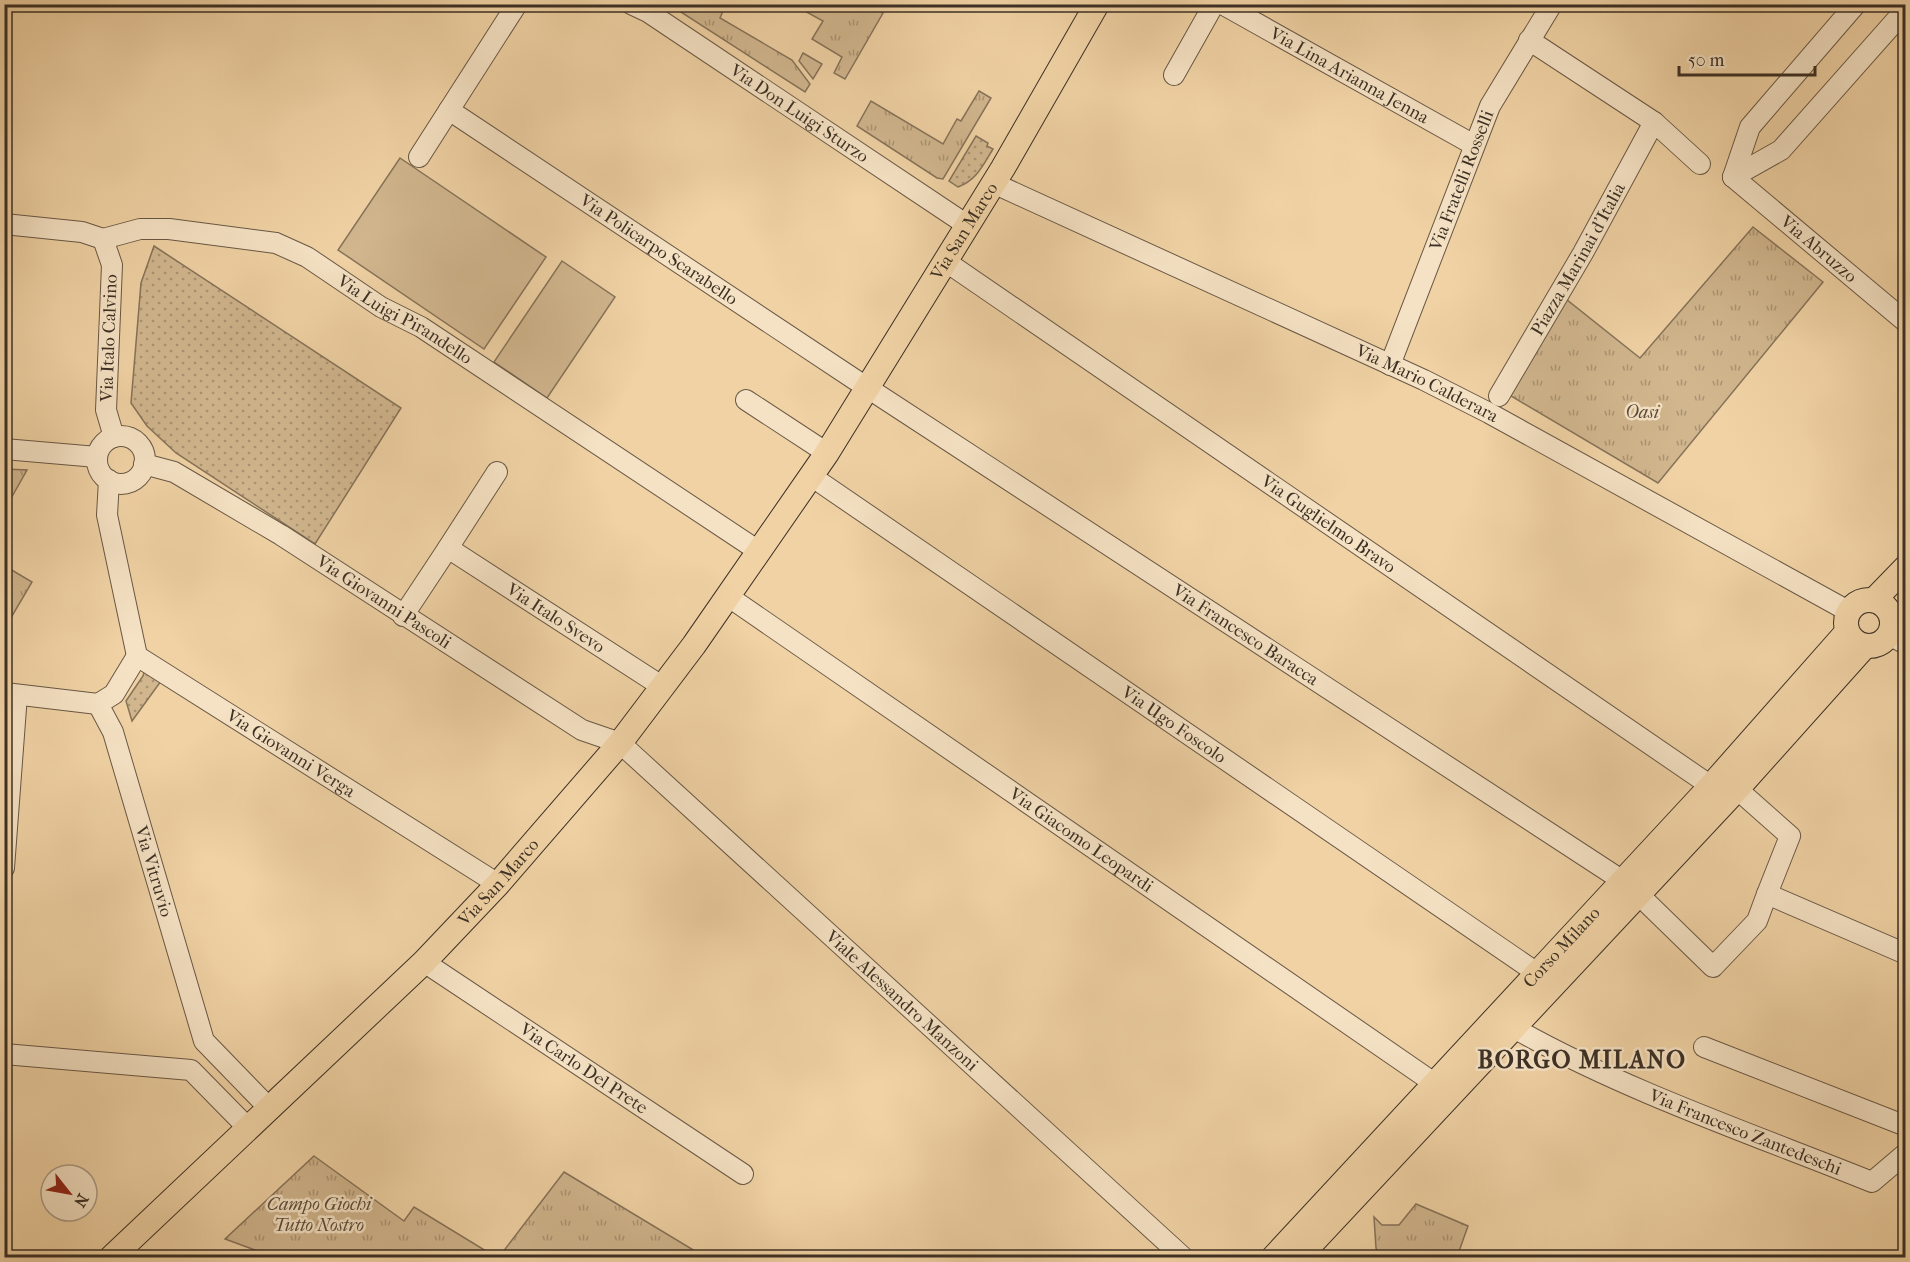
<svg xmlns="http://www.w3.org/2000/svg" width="1910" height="1262" font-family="'IM FELL French Canon',serif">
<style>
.grass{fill:url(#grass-dots);stroke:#86735a;stroke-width:1.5}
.park{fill:url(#park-tufts);stroke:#86735a;stroke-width:1.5}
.pitch{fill:#d1b68e;stroke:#86735a;stroke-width:1.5}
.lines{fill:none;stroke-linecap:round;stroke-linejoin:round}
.minor-casing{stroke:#695845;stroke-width:22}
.major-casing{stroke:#3c3025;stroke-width:26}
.minor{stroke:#f5e2c4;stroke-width:20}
.major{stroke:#f0d2a4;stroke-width:24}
.labels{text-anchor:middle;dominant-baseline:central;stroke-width:5;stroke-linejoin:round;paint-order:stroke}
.street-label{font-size:18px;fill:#3c3025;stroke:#f5e2c4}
.park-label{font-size:18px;font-style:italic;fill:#5a4b3a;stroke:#f5e2c4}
.district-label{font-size:24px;font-weight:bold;letter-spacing:1.5px;fill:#3c3025;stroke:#f5e2c4}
</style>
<defs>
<pattern id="grass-dots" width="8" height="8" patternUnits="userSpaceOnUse" patternTransform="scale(1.5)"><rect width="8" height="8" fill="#d1b68e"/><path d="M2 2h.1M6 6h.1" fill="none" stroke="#ab9474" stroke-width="1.8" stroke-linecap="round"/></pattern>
<pattern id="park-tufts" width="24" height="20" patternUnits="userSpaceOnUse" patternTransform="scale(1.5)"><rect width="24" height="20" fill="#d1b68e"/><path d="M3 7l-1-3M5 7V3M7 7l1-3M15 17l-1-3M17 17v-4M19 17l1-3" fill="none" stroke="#ab9474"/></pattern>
</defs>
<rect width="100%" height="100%" fill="#f0d2a4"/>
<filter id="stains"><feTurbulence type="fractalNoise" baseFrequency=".00333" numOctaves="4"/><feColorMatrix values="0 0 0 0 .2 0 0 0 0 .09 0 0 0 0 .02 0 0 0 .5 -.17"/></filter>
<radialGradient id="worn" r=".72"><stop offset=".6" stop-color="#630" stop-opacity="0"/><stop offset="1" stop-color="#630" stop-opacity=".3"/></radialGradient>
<path class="grass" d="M976 136 988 143 987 146 993 149C983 165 977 180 958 187L949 181Z
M154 246 401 408 315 544 176 453 147 426 131 403 141 283Z
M146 666 164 677 132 721 126 701 143 676Z"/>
<path class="park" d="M670 5H720L718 8 723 11 720 18 792 60 810 84 805 92Z
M794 5H868L883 13 845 79 834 73 842 57 812 39 823 21Z
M803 53 822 64 813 79 799 61Z
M979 91 991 98 943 179 937 178 857 126 871 101 943 144 957 119 961 121Z
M1753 227 1823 282 1658 483 1506 393 1562 296 1640 358Z
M5 469 27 470 5 509 4 469Z
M5 566 32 582 5 628Z
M314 1156 404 1221 414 1207 496 1257H274L225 1239Z
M564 1172 705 1257H499Z
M1416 1204 1468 1226 1457 1257H1380L1376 1248 1374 1217 1382 1225H1399Z"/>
<path class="pitch" d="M400 158 546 257 484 349 338 250Z
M562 261 615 297 547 398 494 362Z"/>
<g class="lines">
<g class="minor-casing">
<g id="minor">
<path id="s1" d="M631 4 648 12 967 225"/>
<path id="s2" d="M1222 4 1474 145"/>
<path d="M1529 40 1654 122 1700 164"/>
<path d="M1174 75 1214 4"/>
<path id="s3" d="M449 110 854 379 1623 881"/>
<path d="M419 157 517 4"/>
<path d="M1733 177 1781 150 1906 9"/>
<path id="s4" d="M1733 177 1906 322"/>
<path d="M1733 177 1750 127 1856 4"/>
<path id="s5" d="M993 183 1424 380 1489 413 1848 611"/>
<path id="s6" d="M4 224 82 232 103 239 140 229H169L276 243 307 257 381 307 421 327 760 552"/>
<path d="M103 239 112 265 106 410 114 437"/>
<path id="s7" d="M945 261 1711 786"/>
<path id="s8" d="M1390 365 1490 106 1552 4"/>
<path id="s9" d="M1499 396 1583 253 1654 122"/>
<path d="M746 400 827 453"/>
<circle cx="121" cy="460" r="24"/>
<path d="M4 449 97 457"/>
<path id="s10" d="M144 464 174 472 281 535 582 730 620 743 1184 1258"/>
<path id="s11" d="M811 476 1537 973"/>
<path d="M109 480 107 515 137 656"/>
<path d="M448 548 497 472"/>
<path id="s12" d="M729 597 1434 1083"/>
<path id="s13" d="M403 616 448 548 663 687"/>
<path d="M1889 635 1906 644"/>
<path id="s14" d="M137 656 498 884"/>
<path d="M5 693 98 704"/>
<path id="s15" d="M98 704 113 732 204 1041 268 1107"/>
<path d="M98 704 114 694 137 656"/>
<path d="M1737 789 1790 836 1767 894 1906 954"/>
<path d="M4 868 17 695"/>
<path d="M1638 894 1713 967 1757 921 1767 894"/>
<path id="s16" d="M424 962 743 1174"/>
<path id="s17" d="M1514 1028C1623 1090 1755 1135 1872 1182L1906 1153"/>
<path d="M1704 1047 1906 1126"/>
<path d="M4 1054 191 1070 247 1127"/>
</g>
</g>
<g class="major-casing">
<g id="major">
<circle cx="1869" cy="623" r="23"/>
<path d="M1874 600 1906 567"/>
<path id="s18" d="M111 1258 424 962 498 884 620 743 694 645 827 453 1003 168 1097 4"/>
<path id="s19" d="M1273 1258 1711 786 1847 632"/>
<path d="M1298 1258 1737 789 1865 646"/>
</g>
</g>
<use href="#minor" class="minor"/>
<use href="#major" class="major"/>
</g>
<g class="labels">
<g class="street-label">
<text stroke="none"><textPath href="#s2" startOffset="146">Via Lina Arianna Jenna</textPath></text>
<text stroke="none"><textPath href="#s1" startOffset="201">Via Don Luigi Sturzo</textPath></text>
<text stroke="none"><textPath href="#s8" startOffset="198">Via Fratelli Rosselli</textPath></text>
<text stroke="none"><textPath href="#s18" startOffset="1342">Via San Marco</textPath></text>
<text stroke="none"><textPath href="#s3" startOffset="252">Via Policarpo Scarabello</textPath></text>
<text stroke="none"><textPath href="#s4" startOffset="112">Via Abruzzo</textPath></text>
<text stroke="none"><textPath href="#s9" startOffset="158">Piazza Marinai d'Italia</textPath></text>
<text stroke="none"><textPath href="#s6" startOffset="426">Via Luigi Pirandello</textPath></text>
<text transform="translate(109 338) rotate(-88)">Via Italo Calvino</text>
<text stroke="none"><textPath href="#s5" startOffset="478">Via Mario Calderara</textPath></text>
<text stroke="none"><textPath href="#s7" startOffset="465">Via Guglielmo Bravo</textPath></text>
<text stroke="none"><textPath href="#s10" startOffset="278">Via Giovanni Pascoli</textPath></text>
<text stroke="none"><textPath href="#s13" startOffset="210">Via Italo Svevo</textPath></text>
<text stroke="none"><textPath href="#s3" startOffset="954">Via Francesco Baracca</textPath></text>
<text stroke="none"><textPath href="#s11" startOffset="440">Via Ugo Foscolo</textPath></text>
<text stroke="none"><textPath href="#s14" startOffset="182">Via Giovanni Verga</textPath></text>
<text stroke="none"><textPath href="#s12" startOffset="428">Via Giacomo Leopardi</textPath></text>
<text stroke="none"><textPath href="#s15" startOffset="177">Via Vitruvio</textPath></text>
<text stroke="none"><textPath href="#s18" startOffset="540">Via San Marco</textPath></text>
<text stroke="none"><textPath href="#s19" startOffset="424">Corso Milano</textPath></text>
<text stroke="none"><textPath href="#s10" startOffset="936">Viale Alessandro Manzoni</textPath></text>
<text stroke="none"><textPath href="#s16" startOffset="192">Via Carlo Del Prete</textPath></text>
<text stroke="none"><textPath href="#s17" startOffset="254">Via Francesco Zantedeschi</textPath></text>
</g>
<g class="park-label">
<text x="1642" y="412">Oasi</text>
<text x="319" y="1204">Campo Giochi<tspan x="319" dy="21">Tutto Nostro</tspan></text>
</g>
<g class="district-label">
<text x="1582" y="1060">BORGO MILANO</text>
</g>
</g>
<rect width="1910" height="1262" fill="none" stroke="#f0d2a4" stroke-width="24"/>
<rect x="6" y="6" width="1898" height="1250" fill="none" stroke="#3c3025" stroke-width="3"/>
<rect x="12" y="12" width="1886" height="1238" fill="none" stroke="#3c3025" stroke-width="1.5"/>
<g transform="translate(69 1193) rotate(121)"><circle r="28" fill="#f5e2c4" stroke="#ab9b84" stroke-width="1.5"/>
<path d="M0-4.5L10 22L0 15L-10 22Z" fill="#8f2418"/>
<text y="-9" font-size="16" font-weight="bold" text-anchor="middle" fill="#3c3025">N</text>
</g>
<path d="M1679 66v9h136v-9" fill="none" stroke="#3c3025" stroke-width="3"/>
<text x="1688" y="66" font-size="18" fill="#3c3025" stroke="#f5e2c4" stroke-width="4.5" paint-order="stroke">50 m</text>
<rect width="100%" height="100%" filter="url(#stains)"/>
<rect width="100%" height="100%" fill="url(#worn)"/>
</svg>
